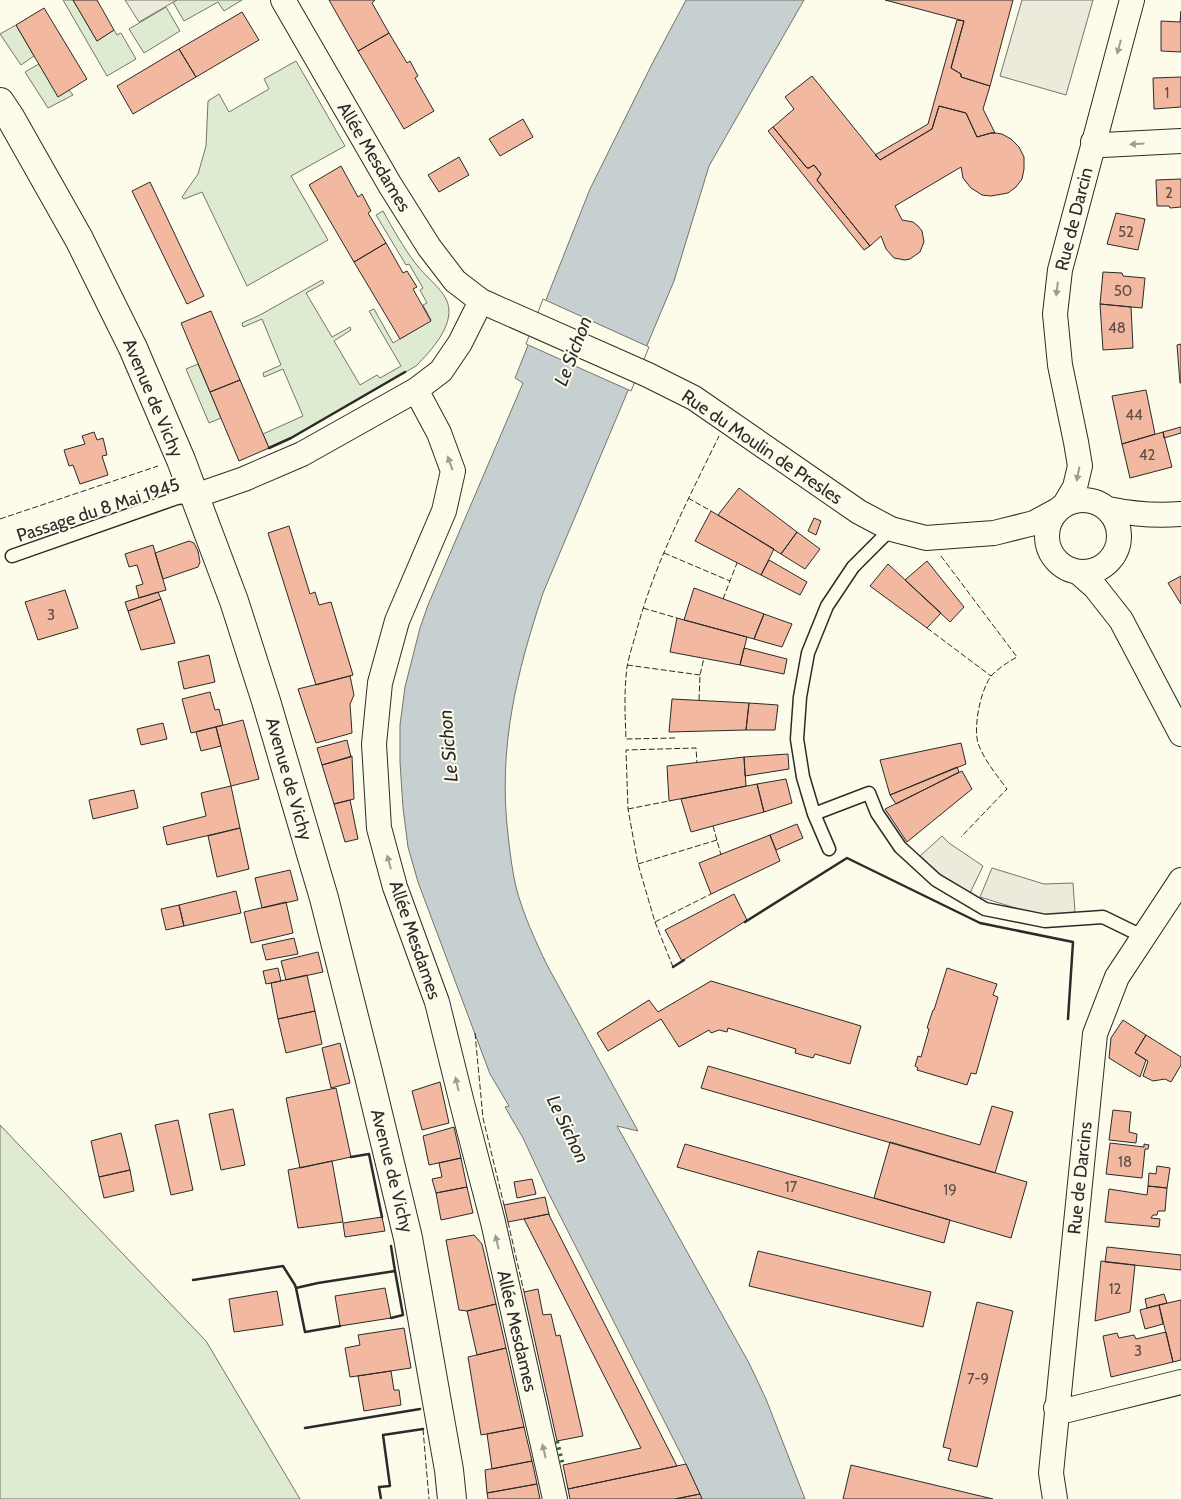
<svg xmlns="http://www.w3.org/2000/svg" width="1181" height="1499" font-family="Cabin,sans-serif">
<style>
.green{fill:#deebd1;stroke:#74746e}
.parking{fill:#eceadb;stroke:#74746e}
.water{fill:#c7d0d0;stroke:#74746e}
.pier{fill:#fdfbea;stroke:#74746e}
.building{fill:#f2b8a0;stroke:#2b2b2b}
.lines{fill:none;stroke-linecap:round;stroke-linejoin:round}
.lane-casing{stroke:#2b2b2b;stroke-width:15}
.street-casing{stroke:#2b2b2b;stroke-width:26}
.secondary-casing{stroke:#2b2b2b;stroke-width:30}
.lane{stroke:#fdfbea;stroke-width:12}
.street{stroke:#fdfbea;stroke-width:24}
.secondary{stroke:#fdfbea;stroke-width:28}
.hedge{stroke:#34623c;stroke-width:4;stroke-dasharray:2.5 4;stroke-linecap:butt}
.fence{stroke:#2b2b2b;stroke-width:1;stroke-dasharray:6 2.5;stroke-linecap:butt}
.wall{stroke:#2b2b2b;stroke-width:2.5}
.oneway{fill:#9e9d94}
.labels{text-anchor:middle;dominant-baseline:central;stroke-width:4;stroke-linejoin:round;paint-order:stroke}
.number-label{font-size:15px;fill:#5d4e48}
.street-label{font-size:18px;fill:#2b2b2b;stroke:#fdfbea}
.water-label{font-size:19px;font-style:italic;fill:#2b2b2b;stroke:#fdfbea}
</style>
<rect width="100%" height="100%" fill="#fdfbea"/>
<path class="green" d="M63 0H73L97 41 114 30 117 35 121 33 136 59 107 76Z
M177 0H242L224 11 218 2 184 21 173 2Z
M166 7 180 31 144 53 129 29Z
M16 25 34 56 21 65 0 34Z
M296 61 345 146 291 176 328 240 247 286 202 192 184 199 182 197 198 174 206 146 208 101 219 94 229 112 269 89 264 79Z
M39 64 58 96 69 90 73 95 48 108 25 72Z
M383 211C393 229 403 247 416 264 424 275 441 288 446 299 458 322 431 351 416 366L291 438 269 448 263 434 303 416 283 369 264 377 263 373 281 365 262 319 243 327 242 323 260 315 322 280 324 283 306 293 332 337 350 327 351 330 334 341 360 385 377 375 380 378 401 366 369 311 374 309 393 343 431 320 423 305 427 303 420 290 423 288 409 264 406 265 376 215Z
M198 364 221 418 209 423 186 369Z
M0 1125 206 1341 300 1499H0Z"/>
<path class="parking" d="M125 0H177L139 22Z
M1022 0H1093L1066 95 1000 76Z
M942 836 949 843 983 866 970 893 949 882 920 856Z
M992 868 1044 884 1073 883 1075 912 1051 916 1038 915 980 897Z"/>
<path class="water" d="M686 0H804L709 166 674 281 543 593C516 675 498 747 508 835 510 852 512 870 516 887 523 914 535 940 547 965L638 1131 617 1126 749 1363 766 1399 805 1499H702L686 1464 548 1192 523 1138 505 1107 509 1106 490 1074 418 882 408 847 403 808 400 762V725L405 687 420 628 428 605 523 383 515 378 590 189 651 66Z"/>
<path class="pier" d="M543 299 649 347 631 391 526 344Z"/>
<path class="building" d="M73 0H97L114 30 97 41Z
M329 0H375L372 3 389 33 358 51Z
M885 0H1013L990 86 961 77V74L951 68 964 21Z
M44 8 87 79 58 97 16 25Z
M1181 11V52L1161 51V21L1180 22Z
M242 12 259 40 196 77 179 49Z
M957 20 964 21 951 68 961 74V77L990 86 983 109 995 133H991L977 137 966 113 939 106 932 129 880 160 875 155 928 124Z
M389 33 407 63 410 61 418 76 415 78 434 111 404 129 358 51Z
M179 49 196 77 133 114 117 86Z
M812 76 880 160 932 129 939 106 966 113 977 137 991 133H995L1002 134 1011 139 1019 147 1024 157V169L1022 179 1016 187 1008 193 991 196 982 195 971 188 963 178 961 167 895 206 902 220 913 222 918 226 922 231 924 242 920 252 910 259 905 260 894 258 886 249 881 236 870 246 817 180 821 174 814 165 809 168H807L773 127 794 109 785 97Z
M1181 77V107L1154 109 1153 78Z
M523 119 533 137 500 156 489 139Z
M773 127 807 168H809L814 165 821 174 817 180 870 246 864 250 768 131Z
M459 157 469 175 439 192 428 175Z
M341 166 358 197 362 194 371 211 368 213 386 243 354 262 309 185Z
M1181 179V207L1170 208 1169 206H1157L1156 180Z
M150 182 204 296 187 304 132 191Z
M1116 213 1145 219 1138 250 1107 244Z
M386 243 403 273 407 271 417 287 413 289 431 321 400 339 354 262Z
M1103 272 1122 273 1123 276 1145 278 1142 308 1100 304Z
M1100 304 1131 307 1133 348 1103 350Z
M211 311 240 380 210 392 181 323Z
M1181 344V383H1180L1177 345Z
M240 380 269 448 239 461 210 392Z
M1146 390 1155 434 1122 444 1112 396Z
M1181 427V433L1164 438 1163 432Z
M94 432 97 440 103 438 107 455 102 456 108 475 80 484 73 465 69 466 64 450 85 444 82 436Z
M1163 432 1172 467 1130 478 1122 444Z
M739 488 797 532 781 554 718 515Z
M711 511 774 549 761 575 695 541Z
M814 518 821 521 816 535 808 531Z
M289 526 310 594 315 592 319 605 331 602 353 675 316 685 268 533Z
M797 532 820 549 805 569 781 554Z
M189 541 194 543 198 551 200 562 198 567 163 579 155 553Z
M153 545 166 590 139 598 136 586 143 584 137 565 129 567 125 554Z
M769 560 807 582 800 595 761 575Z
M927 561 964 607 950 622 905 580Z
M888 564 941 613 927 628 870 586Z
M1181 576V604L1168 583Z
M694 588 764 614 754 639 684 620Z
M65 590 78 628 38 640 25 602Z
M158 592 161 599 128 611 125 602Z
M161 599 175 643 141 650 128 611Z
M764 614 792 624 782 647 754 639Z
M677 618 747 637 740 665 670 652Z
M744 648 787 659 784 674 740 665Z
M209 655 215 682 184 689 178 662Z
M350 676 354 695 350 704 352 733 316 743 298 689Z
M210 692 215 710 219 709 223 725 191 733 182 699Z
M672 699 749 703 746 730 669 732Z
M749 703 778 705 775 730H746Z
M243 720 259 779 231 786 216 727Z
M163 723 167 739 141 745 137 729Z
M216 727 221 746 201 751 196 732Z
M347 740 351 757 322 765 317 748Z
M961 743 966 764 890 795 880 760Z
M788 754 789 769 745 776 744 757Z
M352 756 354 799 334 804 322 765Z
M744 757 746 786 669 801 667 766Z
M957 767 959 772 896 804 890 795Z
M962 771 972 789 907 842 885 809Z
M786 779 792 803 764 812 757 784Z
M757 784 764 812 691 832 681 799Z
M231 786 240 828 167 845 163 827 206 816 201 793Z
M134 790 138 808 93 819 89 800Z
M350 800 358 839 345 842 334 804Z
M797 824 803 838 776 850 770 835Z
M240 828 249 869 217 877 208 836Z
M770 835 780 861 711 894 699 863Z
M290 870 298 900 262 908 255 878Z
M236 891 241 913 184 926 179 905Z
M734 894 747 920 682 961 665 930Z
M286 902 293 933 251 943 244 912Z
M179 905 184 926 166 930 161 909Z
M294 938 298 954 266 960 262 945Z
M318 952 323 972 286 980 281 961Z
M278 968 281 981 266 984 263 971Z
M947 968 997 984 993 995 998 997 976 1074 971 1073 967 1085 917 1070 918 1068 915 1066 918 1056 921 1057 929 1029 927 1028 933 1010H934Z
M307 975 315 1011 278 1019 271 983Z
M711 981 861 1026 850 1064 815 1054 813 1058 795 1053 796 1049 728 1028 727 1032 719 1030 711 1033 709 1030 679 1047 661 1019 608 1051 597 1033 649 1000 658 1012Z
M315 1011 322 1044 286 1053 278 1019Z
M1123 1020 1146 1035 1135 1053 1146 1060 1140 1077 1109 1058 1111 1038Z
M1146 1035 1181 1057V1065L1171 1082 1165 1079 1153 1081 1143 1076 1148 1061 1135 1053Z
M340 1043 350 1083 331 1088 322 1048Z
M708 1066 980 1145 992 1106 1013 1112 995 1173 701 1088Z
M440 1082 449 1123 422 1130 412 1091Z
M336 1088 351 1157 300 1168 286 1098Z
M233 1109 245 1165 221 1170 209 1114Z
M1113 1110 1131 1112 1129 1132 1137 1134 1136 1143 1109 1140Z
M178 1120 193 1190 171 1195 155 1125Z
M454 1127 461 1158 429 1165 423 1136Z
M121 1133 130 1170 99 1177 91 1141Z
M890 1142 1027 1182 1011 1238 874 1198Z
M1110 1143 1144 1147V1144L1149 1145 1148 1149H1145L1142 1178 1106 1174Z
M685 1144 950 1220 944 1243 677 1167Z
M461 1158 467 1187 436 1193 432 1179 442 1177 439 1163Z
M332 1161 343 1222 298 1228 288 1170Z
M1157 1166 1170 1168 1167 1188 1148 1186 1149 1173 1156 1174Z
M130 1170 134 1191 104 1198 99 1177Z
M532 1179 536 1194 517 1198 514 1182Z
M1148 1186 1167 1188 1165 1211H1158L1157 1215H1153L1151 1218 1160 1219 1159 1227 1105 1222 1109 1189 1147 1195Z
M467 1187 473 1213 441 1220 436 1193Z
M545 1197 549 1214 508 1222 504 1205Z
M549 1214 550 1217 677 1466 568 1489 563 1465 641 1448 524 1219Z
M382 1217 385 1231 345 1237 343 1223Z
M474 1235 482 1244 496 1304 467 1311 459 1310 446 1240Z
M1107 1247 1181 1255V1270L1105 1262Z
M758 1251 931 1292 923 1327 749 1286Z
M1101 1261 1135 1265 1130 1312 1095 1321Z
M385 1288 391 1318 340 1326 335 1296Z
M538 1289 543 1315 551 1314 556 1336 560 1335 583 1436 557 1441 524 1292Z
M277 1291 283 1325 234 1332 229 1299Z
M1164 1294 1167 1303 1147 1308 1145 1299Z
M1181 1300V1360L1173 1362 1159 1305Z
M977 1302 1013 1311 977 1467 948 1460 951 1449 943 1447Z
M496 1304 506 1348 477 1355 467 1311Z
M1159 1305 1163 1324 1145 1329 1140 1310Z
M404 1328 411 1368 350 1377 345 1348 360 1345 358 1335Z
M1166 1332 1173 1362 1111 1377 1103 1336 1117 1333 1119 1338 1134 1335 1136 1339Z
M506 1348 524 1427 481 1435 468 1357Z
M391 1371 394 1390H399L401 1405 364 1411 358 1376Z
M524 1427 532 1461 492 1469 487 1434Z
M532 1461 537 1484 487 1493 485 1470Z
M686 1464 700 1494 675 1499H570L568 1489Z
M851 1465 993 1499H843Z
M537 1484 540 1499H488L487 1493Z
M700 1494 702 1499H675Z"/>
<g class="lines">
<g class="lane-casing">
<path id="lane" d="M12 556 177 498 195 496
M814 814 869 793 877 813 900 847 936 880 985 909 1045 921 1103 917 1144 937
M829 849 814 814 803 777 797 739 800 697 808 653 827 606 853 567 891 529"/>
</g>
<g class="street-casing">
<path id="street" d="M283 0 390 185 429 247 455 281 481 301 648 375 694 398 859 512 891 529 926 538 994 533 1034 523 1056 511
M1093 142 1103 145 1181 141
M416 390 439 433 453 471 444 511 397 621 380 683 374 744 379 828 395 887 437 1002 462 1103 493 1222 555 1499
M195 496 244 479 302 454 416 390 441 371 460 343 481 301
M1047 536a36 36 0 1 1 72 0a36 36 0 1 1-72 0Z
M1065 504 1075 487 1080 466 1076 442 1060 365 1055 314 1060 270 1132 0
M1108 509C1132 514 1156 516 1181 514
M1078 572 1095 587 1121 620 1181 734
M1056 1408 1068 1410 1181 1382
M1055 1499 1051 1473 1095 1034 1117 977 1181 880"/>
</g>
<g class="secondary-casing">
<path id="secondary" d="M0 102 10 117 79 239 133 348 181 460 234 601 266 701 324 898 368 1072 408 1238 449 1470 452 1499"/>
</g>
<use href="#lane" class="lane"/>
<use href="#street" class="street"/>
<use href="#secondary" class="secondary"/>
<path class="hedge" d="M557 1441 563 1465"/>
<path class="fence" d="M688 498 711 511
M0 519 158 466
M664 553 730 581
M941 556 1017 657C1008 662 999 668 992 675 981 688 973 726 978 743 984 760 996 774 1007 789L961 837
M723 599 737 563
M643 608 677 618
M927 628 991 676
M627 665 700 675
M699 700 700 675 704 658
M675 738 626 739C625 715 624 691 627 667 629 656 633 644 636 633 654 564 688 500 719 436
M628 809 669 801
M713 826 721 855
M638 864 717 840
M655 922 711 894
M673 967 655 922 638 864 628 809 626 750 696 748 697 763
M475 1033 483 1118 504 1205
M508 1222 524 1292
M423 1429 429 1499"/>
<path class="wall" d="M269 448 291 438 405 372
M745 922 847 858 980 923 1073 942 1068 1019
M673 967 684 960
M351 1157 369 1154 382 1217
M193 1280 283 1266 295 1285 296 1288
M391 1318 403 1315 395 1271
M340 1326 305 1332 296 1288 318 1283 395 1271 391 1246
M305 1428 420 1409
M381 1499 379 1487 390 1486 383 1435 423 1429"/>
</g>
<defs><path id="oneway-solid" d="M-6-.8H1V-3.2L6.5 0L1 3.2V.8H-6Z" transform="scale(1.25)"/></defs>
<g class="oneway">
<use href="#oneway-solid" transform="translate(1119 47) rotate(105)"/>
<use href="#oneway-solid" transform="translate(1137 144) rotate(177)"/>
<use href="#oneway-solid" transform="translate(1057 289) rotate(97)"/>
<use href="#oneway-solid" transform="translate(450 463) rotate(-110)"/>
<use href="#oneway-solid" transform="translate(1078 474) rotate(101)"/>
<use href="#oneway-solid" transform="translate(389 862) rotate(-105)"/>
<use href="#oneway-solid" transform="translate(457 1084) rotate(-103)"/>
<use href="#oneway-solid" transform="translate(497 1242) rotate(-103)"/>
<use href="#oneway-solid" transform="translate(544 1451) rotate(-103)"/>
</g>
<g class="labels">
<g class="number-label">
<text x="1167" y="93">1</text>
<text x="1169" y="193">2</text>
<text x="1126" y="232">52</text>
<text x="1123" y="291">50</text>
<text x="1117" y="328">48</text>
<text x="1134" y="415">44</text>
<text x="1147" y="455">42</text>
<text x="51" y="615">3</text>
<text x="1125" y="1162">18</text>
<text x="791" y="1187">17</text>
<text x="950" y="1190">19</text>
<text x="1115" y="1289">12</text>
<text x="1138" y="1351">3</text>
<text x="978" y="1379">7-9</text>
</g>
<g class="street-label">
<text transform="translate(374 157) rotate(59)">Allée Mesdames</text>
<text transform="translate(1074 219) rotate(-76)">Rue de Darcin</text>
<text transform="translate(153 398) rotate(67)">Avenue de Vichy</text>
<text transform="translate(762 447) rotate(34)">Rue du Moulin de Presles</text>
<text transform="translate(98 510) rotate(-18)">Passage du 8 Mai 1945</text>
<text transform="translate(289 779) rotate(74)">Avenue de Vichy</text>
<text transform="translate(415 940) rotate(71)">Allée Mesdames</text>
<text transform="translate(392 1171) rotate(76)">Avenue de Vichy</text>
<text transform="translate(1080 1178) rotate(-84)">Rue de Darcins</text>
<text transform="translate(517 1331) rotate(77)">Allée Mesdames</text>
</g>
<g class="water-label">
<text transform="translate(573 351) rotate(-69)">Le Sichon</text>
<text transform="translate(448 746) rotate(-95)">Le Sichon</text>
<text transform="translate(568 1129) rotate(64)">Le Sichon</text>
</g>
</g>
</svg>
